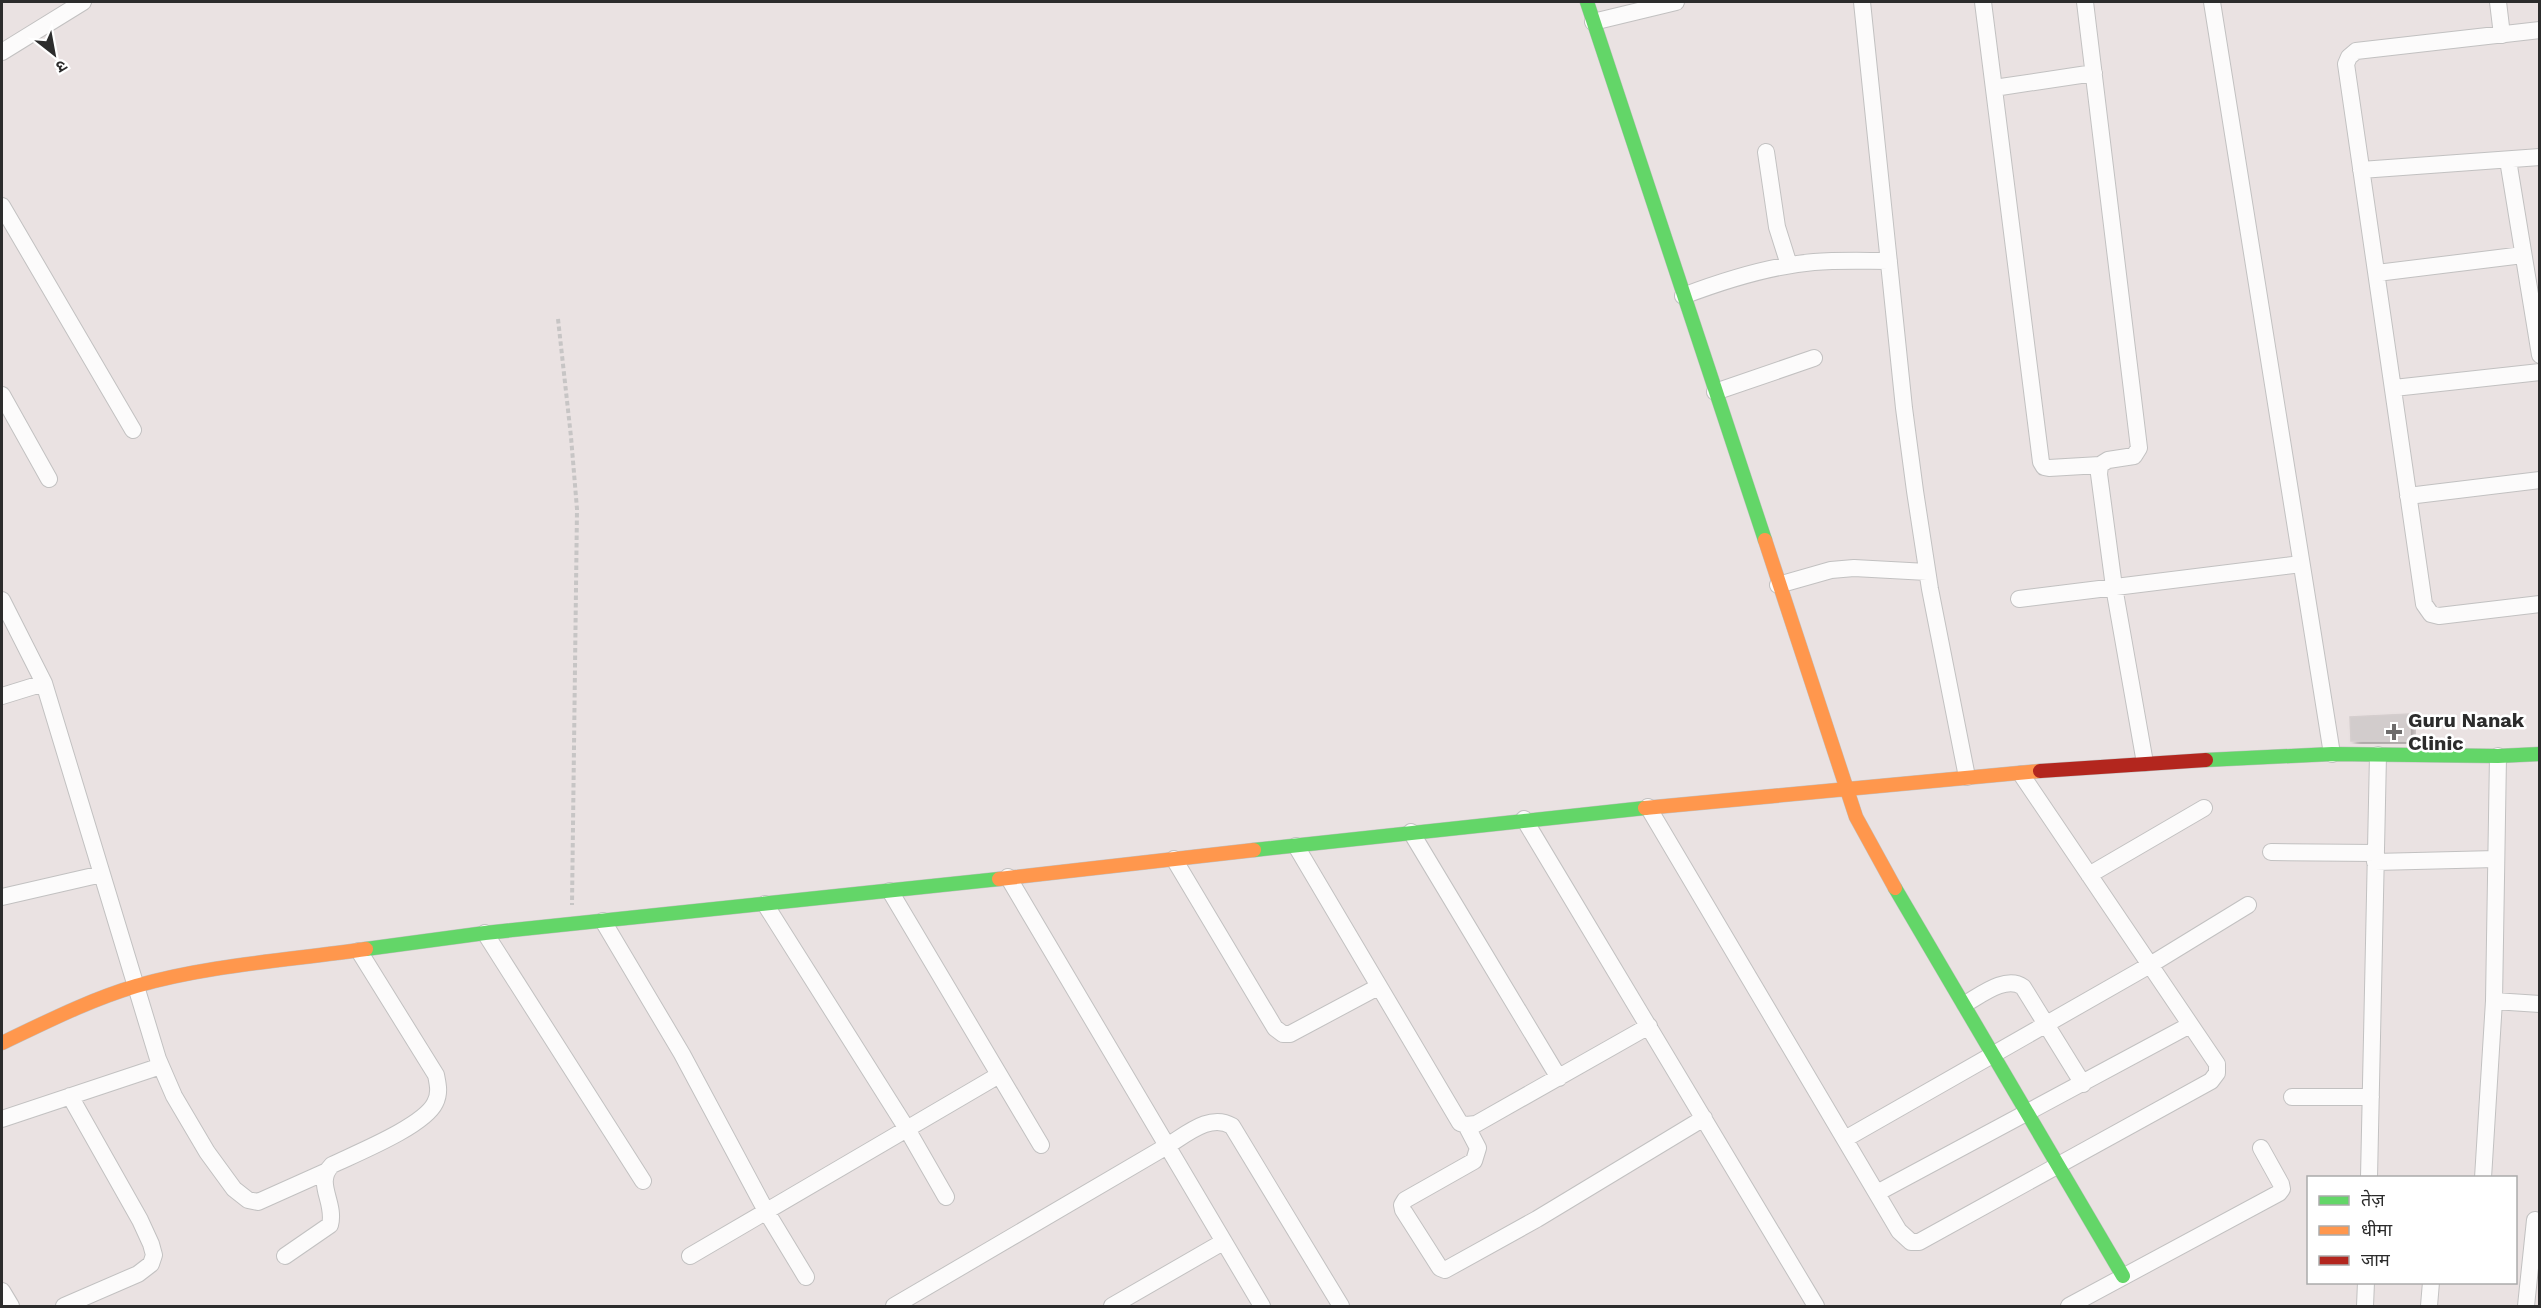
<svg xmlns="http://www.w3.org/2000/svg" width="2541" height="1308" font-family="'Work Sans','Noto Sans Devanagari',sans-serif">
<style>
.building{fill:#d2cccc;stroke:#d5cece;stroke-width:1.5;filter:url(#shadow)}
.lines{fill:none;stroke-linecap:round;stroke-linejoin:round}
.street-casing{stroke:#c2c1c1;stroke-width:18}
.fast-casing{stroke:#c2c1c1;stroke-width:15}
.slow-casing{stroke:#c2c1c1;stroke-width:15}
.jam-casing{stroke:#c2c1c1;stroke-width:15}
.path{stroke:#c7c5c5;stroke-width:4;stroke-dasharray:4.5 3;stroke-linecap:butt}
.street{stroke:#fcfbfb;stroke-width:16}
.fast{stroke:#63d668;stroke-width:14}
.slow{stroke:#ff974d;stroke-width:14}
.jam{stroke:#b3261e;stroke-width:14}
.poi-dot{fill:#6e6c6c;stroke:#fff;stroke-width:2}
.labels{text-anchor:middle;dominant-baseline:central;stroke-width:5;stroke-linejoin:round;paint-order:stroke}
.poi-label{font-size:20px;font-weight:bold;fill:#2c2c2c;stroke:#fff;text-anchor:start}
</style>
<defs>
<filter id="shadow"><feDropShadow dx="5.5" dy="5.5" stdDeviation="3" flood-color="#0004"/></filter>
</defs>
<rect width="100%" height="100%" fill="#eae2e2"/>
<path class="building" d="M2409 714 2410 741H2351L2350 717Z"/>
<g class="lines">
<g class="street-casing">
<path id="street" d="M1862 2 1904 408 1915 491 1930 589 1967 777
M1983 2 2041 462 2044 467 2049 468 2100 465
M2085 2 2139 448 2134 456 2108 460 2100 465 2099 474 2114 587 2145 763
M2212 2 2332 754
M2498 2 2502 35
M1593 22 1676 2
M2540 30 2356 51 2349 57 2346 64 2424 604 2431 614 2439 616 2540 604
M2 52 83 2
M1994 88 2094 73
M1766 152 1777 227 1789 265
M2508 160 2540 355
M2361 170 2540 157
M2 206 133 430
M2377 273 2523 255
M1683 296C1725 280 1769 266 1814 262 1839 260 1864 261 1889 261
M2394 388 2540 372
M1715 392 1814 358
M2 395 49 479
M2408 496 2540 480
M1778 585 1831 570 1854 568 1927 572
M2019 599 2301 564
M2 600 44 683 158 1059 174 1096 207 1152 234 1189 248 1200 258 1202 325 1172
M2 696 44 683
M1648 807 1899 1231 1911 1242H1919L2211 1081 2217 1073V1064L2021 774
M1524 819 1816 1306
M1411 832 1559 1078
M1296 846 1460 1123 1466 1125 1476 1124 1649 1026
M2271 852 2376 853
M1174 859 1275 1028 1283 1034H1290L1378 987
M2375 862 2496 859
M2089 875 2204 808
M1008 877 1262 1306
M890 891 1041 1145
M2 897 102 874
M765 904 907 1129 946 1197
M603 921 682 1054 766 1211 806 1277
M485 933 643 1181
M2494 1001 2540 1004
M1965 1004C1981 995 2006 975 2023 987L2083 1084
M2292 1097H2371
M2 1119 161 1066
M1466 1125 1478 1148 1474 1161 1405 1200 1402 1205 1403 1210 1440 1268 1445 1270 1537 1219 1704 1118
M1845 1139 2150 965 2248 905
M2369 1178 2378 755
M2483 1178 2494 1001 2498 756
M1877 1193 2190 1025
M285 1256 330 1225C336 1202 314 1183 332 1165 357 1153 424 1126 435 1103 440 1093 438 1085 436 1075L359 951
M690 1256 999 1075
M2 1291 11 1306
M64 1306 138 1274 151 1264 154 1255 151 1244 140 1220 70 1096
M894 1306 1167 1146C1187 1134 1210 1113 1232 1126L1341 1306
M1112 1306 1223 1242
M2069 1306 2279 1193 2282 1189 2281 1184 2261 1148
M2365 1306 2366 1282
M2429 1306 2431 1282
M2526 1306 2535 1220"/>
</g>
<g class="fast-casing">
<path id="fast" d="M1587 2 1765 540
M2206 760 2332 754 2498 756 2540 754
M1254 850 1645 808
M1895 888 2123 1276
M366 949 485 933 999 879"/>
</g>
<g class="slow-casing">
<path id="slow" d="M1765 540 1856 817 1895 888
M1645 808 2040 771
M999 879 1254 850
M2 1043C46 1022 89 1000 136 986 208 965 291 960 366 949"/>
</g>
<g class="jam-casing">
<path id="jam" d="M2040 771 2206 760"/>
</g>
<path class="path" d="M558 319 571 437 577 509 572 905"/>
<use href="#street" class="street"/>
<use href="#fast" class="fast"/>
<use href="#slow" class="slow"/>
<use href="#jam" class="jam"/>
</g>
<path class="poi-dot" d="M2391 723h6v6h6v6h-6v6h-6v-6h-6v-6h6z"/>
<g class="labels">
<g class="poi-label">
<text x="2408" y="720">Guru Nanak<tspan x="2408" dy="23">Clinic</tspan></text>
</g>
</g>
<rect width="2541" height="1308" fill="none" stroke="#2c2c2c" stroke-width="6"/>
<rect x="2307" y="1176" width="210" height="108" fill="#ffffff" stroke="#ababab" stroke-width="1.5"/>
<rect x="2319" y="1196" width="30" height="9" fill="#63d668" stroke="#ababab" stroke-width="1.5"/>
<text x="2361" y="1206" font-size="18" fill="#2c2c2c">तेज़</text>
<rect x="2319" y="1226" width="30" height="9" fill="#ff974d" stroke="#ababab" stroke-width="1.5"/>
<text x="2361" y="1236" font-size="18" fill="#2c2c2c">धीमा</text>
<rect x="2319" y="1256" width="30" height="9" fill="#b3261e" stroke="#ababab" stroke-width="1.5"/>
<text x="2361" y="1266" font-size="18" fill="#2c2c2c">जाम</text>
<g transform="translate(54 54) rotate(149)" stroke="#ffffff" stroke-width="4.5" paint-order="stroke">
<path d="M0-4.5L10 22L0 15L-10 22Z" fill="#2c2c2c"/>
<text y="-9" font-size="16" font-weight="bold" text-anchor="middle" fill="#2c2c2c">उ</text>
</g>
</svg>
